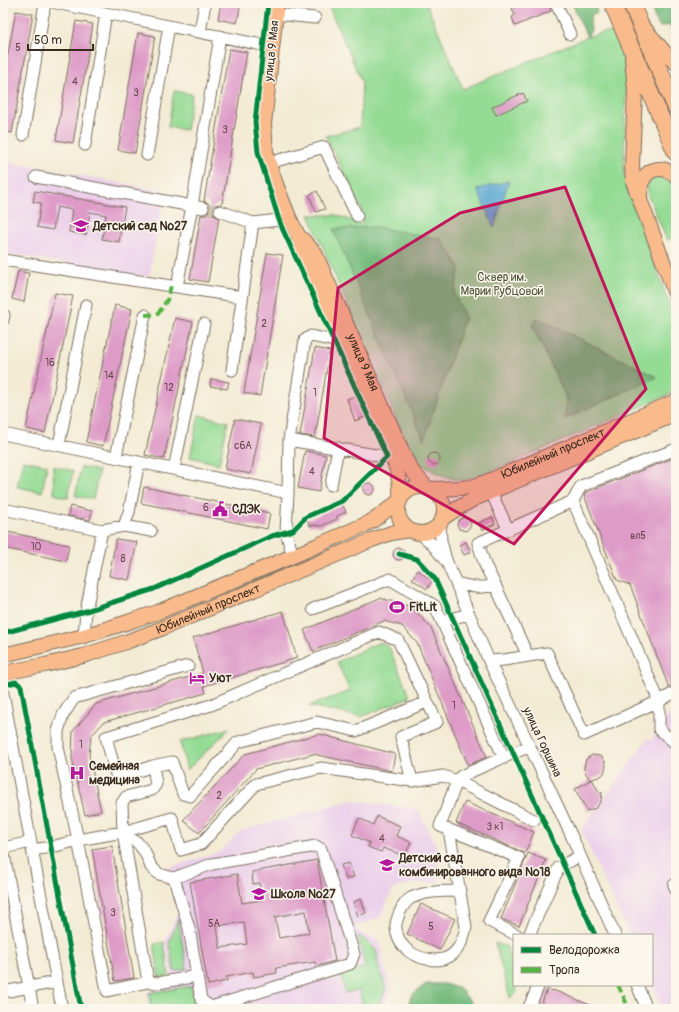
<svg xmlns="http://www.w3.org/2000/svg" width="679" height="1012" font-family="Pangolin,sans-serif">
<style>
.built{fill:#ecd1ea}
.green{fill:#94db94;stroke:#688259}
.forest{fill:#77bb7e;stroke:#59724e}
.water{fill:#59a5d1;stroke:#4a6878}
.building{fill:#de9bc8;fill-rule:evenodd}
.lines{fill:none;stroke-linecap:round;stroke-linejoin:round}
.minor-tunnel{stroke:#cec4b0;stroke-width:11;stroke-dasharray:11 5.5;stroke-linecap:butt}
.minor-casing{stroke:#7b6e5e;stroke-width:13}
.major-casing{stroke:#7b6e5e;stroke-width:16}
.highway-casing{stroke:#7b6e5e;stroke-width:18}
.minor{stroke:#fff;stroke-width:11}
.major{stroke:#fabb8c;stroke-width:14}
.highway{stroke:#fabb8c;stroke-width:16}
.quiet{stroke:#57b245;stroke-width:4;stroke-dasharray:8 4;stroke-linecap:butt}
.cycleway-casing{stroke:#fbf7ec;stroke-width:8}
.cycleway{stroke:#00873e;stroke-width:5}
.marked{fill:#c2185b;fill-opacity:0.2;stroke:#c2185b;stroke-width:3;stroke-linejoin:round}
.labels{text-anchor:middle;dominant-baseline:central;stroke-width:3;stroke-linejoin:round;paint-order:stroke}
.number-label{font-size:10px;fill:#644648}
.street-label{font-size:12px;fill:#3b2a1e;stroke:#fbf7ec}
.poi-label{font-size:12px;font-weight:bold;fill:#3b2a1e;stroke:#fbf7ec;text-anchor:start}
.park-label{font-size:12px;fill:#51563c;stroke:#fbf7ec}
</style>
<rect width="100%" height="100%" fill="#fbf7ec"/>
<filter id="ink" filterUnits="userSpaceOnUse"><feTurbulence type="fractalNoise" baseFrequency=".025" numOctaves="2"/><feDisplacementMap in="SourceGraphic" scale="8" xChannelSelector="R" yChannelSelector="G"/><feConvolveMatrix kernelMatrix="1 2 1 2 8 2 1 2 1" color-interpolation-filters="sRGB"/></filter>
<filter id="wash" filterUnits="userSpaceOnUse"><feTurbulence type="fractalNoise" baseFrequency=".012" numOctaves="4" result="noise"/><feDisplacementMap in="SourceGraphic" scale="16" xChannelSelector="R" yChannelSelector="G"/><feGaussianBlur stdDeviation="0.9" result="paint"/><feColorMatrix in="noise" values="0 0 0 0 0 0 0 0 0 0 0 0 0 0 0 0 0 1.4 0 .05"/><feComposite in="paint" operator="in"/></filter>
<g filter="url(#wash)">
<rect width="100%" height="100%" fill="#f3ebd4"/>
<path class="built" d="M3 161 165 191 149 277 3 253Z
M676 705V1009H663L652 984V935H629L581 830 648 738 652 740Z
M351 800 417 809 438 848V883H414L393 889 380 917 355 927 356 930 379 941 383 953 382 960 392 989 381 1009H150L147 991 174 986 165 941 178 912 165 869 219 852 241 831Z"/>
<path class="green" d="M327 3H426L463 89 587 37 605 32 613 33 619 39 623 54 626 74 624 170 627 190 676 322V389L668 395 483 475C477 477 470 479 464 480 451 481 431 471 420 463 416 460 413 456 410 451L309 215H336L363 225 362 210 326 136 360 127 362 82Z
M174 91 192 94 186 130 168 127Z
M658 176C664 176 669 177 673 182 679 191 676 224 676 236L667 240 647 193 648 184 653 177Z
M199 415 228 422 219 464 190 457Z
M23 460 47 465 42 492 17 487Z
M53 466 73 471 68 498 54 494Z
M81 467 99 471 93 499 75 496Z
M380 642 389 647 410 697 361 717 309 706 350 691 337 662Z
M230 728 187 770 180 742Z
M178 919 187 969 174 971 169 943Z
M358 935C367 942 380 948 377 961L386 989 377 1009H364L359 990 345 993 341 973 365 967Z
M164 942 169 976 159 977 154 944Z
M495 943 507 947 514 979V985H515L517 992 510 998Z
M191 986 195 1008 187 1009H151L149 993Z"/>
<path class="forest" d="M572 3H587L596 8 597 13 592 14 590 19 591 30 587 37Z
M654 3H676V39L670 25 660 27C654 20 652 13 654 3Z
M375 227 441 239 460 267 454 294 465 317 424 440 333 229Z
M537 318 657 377 565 419 566 397 532 325Z
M426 984H444L460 989 473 1005 474 1009H407L411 996Z"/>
<path class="water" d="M509 181 494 228 477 189Z"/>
<g id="blocks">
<path class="building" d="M221 3H241L237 23 218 19Z
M524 3H548L551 11 515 26 512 17 515 15 512 8Z
M16 11 33 14 12 133 3 131V82Z
M76 21 93 24 73 143 56 140Z
M138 33 155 36 135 153 118 150Z
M229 49 247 52 222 204 216 205 213 209V213L214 215 219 218 208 282 190 279 201 215H205L208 213 210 209 209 205 208 203 204 201Z
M523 93 527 101 496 115 492 107Z
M35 191 125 207 119 242 102 239 106 215 90 212 86 235 69 232 72 210 57 207 53 230 37 227 41 203 33 202Z
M317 191 325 209 316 212 309 195Z
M267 253 283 255 260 396 244 393Z
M18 271 29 273 24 302 12 299Z
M55 293 73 296 45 433 26 429Z
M115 305 132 309 103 446 86 442Z
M175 318 193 322 164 459 145 455Z
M315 348 330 351 315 437 300 435Z
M211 379 229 382 227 389 210 386Z
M355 396 365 417 355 421 347 399Z
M235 419 261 424 251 474 225 469Z
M305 451 326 455 319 492 298 488Z
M428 459a6 6 0 1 1 12 0a6 6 0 1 1-12 0Z
M676 457V680L669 688 630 585 617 580 584 495 586 492Z
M363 489a6 6 0 1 1 12 0a6 6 0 1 1-12 0Z
M144 487 270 513 267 529 141 503Z
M342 504 346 512 337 516V519L321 526 313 525 310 526 307 520Z
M70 506 92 511 90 520 68 516Z
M464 517 468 519 471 524 469 528 466 531 459 529 457 524 459 520Z
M492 517 495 524 482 530 478 523Z
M3 531 69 545 66 561 3 548Z
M116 539 137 542 129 580 109 576Z
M466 542 471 552 464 555 459 545Z
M393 554a6 6 0 1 1 12 0a6 6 0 1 1-12 0Z
M418 570 432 581 427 589 412 579Z
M380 598 412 607 431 628 487 757 468 765 417 643 402 626 384 621 313 651 304 630Z
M283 611 297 658 204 686 206 693 104 722 91 736 89 755 101 811 85 815 72 758 73 731 96 704 203 673 193 638Z
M319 734 395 754 392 771 313 754 256 769 199 833 183 820 245 754Z
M592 755 600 756 603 758 605 762 606 766 604 773 601 776 590 780 584 770V767L586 759Z
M592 779 599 792H602L601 801 596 808 587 811 575 789Z
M465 802 534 832 525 853 456 823Z
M377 816 400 826 396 836 411 842 405 856 383 848 381 852 368 847 370 843 352 835 359 818 373 825Z
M112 846 134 978 115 981 92 849Z
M528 853 546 860 519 926 501 919Z
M317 860 335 961 316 966 315 962 276 968 277 973 254 977 253 972 226 977 227 981 208 985 190 882 237 874 242 903 262 900 259 883 253 884 252 872ZM306 911 309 933 279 938 275 917ZM244 922 247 944 220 948 217 926Z
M349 863 354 877 346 879 341 865Z
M361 899 366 913 358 916 353 902Z
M421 904 455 919 440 950 407 934Z
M547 989 552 991 553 990 600 1009H544L545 1007 541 1005Z"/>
</g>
</g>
<g filter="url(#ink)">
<use href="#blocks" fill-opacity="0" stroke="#7b6e5e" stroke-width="1"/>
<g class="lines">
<path class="minor-tunnel" d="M203 208 220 211"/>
<g class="minor-casing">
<path id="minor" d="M56 3 272 47
M556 3 570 34
M276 14 315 18
M200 32 205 3
M23 135 45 3
M85 145 106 13
M147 155 169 26
M269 163 324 147 357 216
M36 177 192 206 220 36
M220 211 253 223 279 220 289 217
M3 260 242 297
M177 287 192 206 203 208
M3 320 4 315
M232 370 253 223
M3 434 288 493
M289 440 387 457
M59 445 86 305
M116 457 145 315
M174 469 204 324
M331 485 338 448
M491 492 508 529
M3 509 102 530 124 526 151 531
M440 523 441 541 446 560 489 661 524 734 572 837 615 935
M124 526 129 512 139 462
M420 533 432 544 444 559
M293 556 286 532 288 493 289 440 305 340 311 336 334 341 341 342
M456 583C471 587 480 589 495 585L485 565 478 543 573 501 581 486 676 449
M495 585 528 656
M313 609 390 579 435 606 504 758
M442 621 469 614
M84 636 86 611 102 530
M489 661 504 660 547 653 584 735 659 701 573 501
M188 666 74 698 63 715 58 731V747L78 840 107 991 148 982 123 832 122 803 126 797 152 790 156 784 153 766 172 762 183 794 190 796 238 742 317 722 356 731 427 702
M676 692 659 701V729L676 744
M3 693 62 1009
M153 766 117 778 106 737 211 705 379 632 398 640 437 722 401 737 412 781
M449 830 466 927C464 937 461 947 453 954 440 965 416 959 405 948 400 943 397 936 396 929 395 923 398 917 400 912 402 907 407 900 411 898 426 891 444 891 460 891
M124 836 137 842 145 852 151 867 159 874 174 878 189 928 201 1000 211 1007 350 964 354 954 321 849 316 846 212 864 174 878
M3 848 31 842
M3 849 33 1009
M32 850 52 847 78 840 123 832 172 818 181 850 201 844 256 784 321 768 412 781 443 776 457 781 534 820
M676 884 674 885 676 890
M517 935 489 921 519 858 440 826 457 781 461 776 530 746
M529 935 559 867 580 856
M148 982 158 983 197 976
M637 985 647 1009
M3 992 57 982
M528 1009 539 985"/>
</g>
<g class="major-casing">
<g id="major">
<path d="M277 3 264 124 266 151 269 163 277 187 289 217 299 237 304 258 395 464C399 476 401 487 400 500"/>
<path d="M645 29 667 55 676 63"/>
<path d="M632 57 635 91 632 165 633 181 676 296"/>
<path d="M640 198C640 193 640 187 642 182 649 166 664 166 676 176"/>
<path id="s1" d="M301 238 315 253 406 460 412 471 427 488"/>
<circle cx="421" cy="510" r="23"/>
<path id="s2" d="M431 489 460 488 471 487 486 482 676 401"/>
<path d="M443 518 458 508 476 498 676 414"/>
<path d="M3 655 84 636 125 623 158 612 293 556 364 525 374 520 399 501"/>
<path id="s3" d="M3 673 45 665 83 656 126 642 163 628 372 540 391 533 409 530"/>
</g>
</g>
<g class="highway-casing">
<path id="highway" d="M612 3 676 153
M631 3 676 108"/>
</g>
<use href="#minor" class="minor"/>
<use href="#major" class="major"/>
<use href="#highway" class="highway"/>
<path class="quiet" d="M145 315 158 314 167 300 171 286
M618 985 629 1009"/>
<g class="cycleway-casing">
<path id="cycleway" d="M399 554 417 559 435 579 595 935
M3 633 86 611 154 589 272 536 293 530 306 517 342 501 387 457 283 230 279 220 258 152 255 122 268 3
M3 685 16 682 21 686 81 1009"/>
</g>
<use href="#cycleway" class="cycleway"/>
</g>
</g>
<path class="marked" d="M565 187 646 389 514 544 324 438 338 288 460 213Z"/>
<defs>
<g id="school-bare" transform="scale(1.2)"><path d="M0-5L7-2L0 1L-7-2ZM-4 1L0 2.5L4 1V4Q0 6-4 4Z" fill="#b5179e" stroke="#fbf7ec" stroke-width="2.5" paint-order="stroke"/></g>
<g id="civic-bare" transform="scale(1.2)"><path d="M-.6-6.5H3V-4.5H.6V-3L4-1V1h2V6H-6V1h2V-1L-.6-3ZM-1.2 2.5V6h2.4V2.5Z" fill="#b5179e" stroke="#fbf7ec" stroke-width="2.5" paint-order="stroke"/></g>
<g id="stadium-bare" transform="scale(1.2)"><path d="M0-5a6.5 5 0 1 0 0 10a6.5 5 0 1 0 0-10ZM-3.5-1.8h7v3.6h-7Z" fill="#b5179e" stroke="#fbf7ec" stroke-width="2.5" paint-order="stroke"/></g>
<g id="hotel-bare" transform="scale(1.2)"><path d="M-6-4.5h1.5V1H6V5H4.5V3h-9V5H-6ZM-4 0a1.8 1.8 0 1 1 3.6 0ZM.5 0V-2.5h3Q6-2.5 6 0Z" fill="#b5179e" stroke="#fbf7ec" stroke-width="2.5" paint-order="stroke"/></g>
<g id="hospital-bare" transform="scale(1.2)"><path d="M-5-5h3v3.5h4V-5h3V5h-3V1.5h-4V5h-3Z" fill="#b5179e" stroke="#fbf7ec" stroke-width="2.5" paint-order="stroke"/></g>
</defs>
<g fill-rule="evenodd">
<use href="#school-bare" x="81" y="226"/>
<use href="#civic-bare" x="220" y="509"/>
<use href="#stadium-bare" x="397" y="607"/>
<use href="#hotel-bare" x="197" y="678"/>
<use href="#hospital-bare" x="77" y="773"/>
<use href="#school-bare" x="387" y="865"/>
<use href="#school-bare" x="259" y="894"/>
</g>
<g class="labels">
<g class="number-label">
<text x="18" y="48">5</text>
<text x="75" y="82">4</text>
<text x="136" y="93">3</text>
<text x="225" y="130">3</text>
<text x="264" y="324">2</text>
<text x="50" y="363">16</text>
<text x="109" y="376">14</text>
<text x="169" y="388">12</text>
<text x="315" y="393">1</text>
<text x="243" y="446">с6А</text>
<text x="312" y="472">4</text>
<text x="206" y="508">6</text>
<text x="638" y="536">вл5</text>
<text x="36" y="547">10</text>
<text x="123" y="559">8</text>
<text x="454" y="706">1</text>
<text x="81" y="745">1</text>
<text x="219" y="796">2</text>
<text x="495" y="827">3 к1</text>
<text x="382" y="839">4</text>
<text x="113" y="913">3</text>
<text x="214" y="924">5А</text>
<text x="431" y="927">5</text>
</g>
<g class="street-label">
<text transform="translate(272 51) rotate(-84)">улица 9 Мая</text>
<text stroke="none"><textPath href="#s1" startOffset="140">улица 9 Мая</textPath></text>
<text stroke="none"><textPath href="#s2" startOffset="129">Юбилейный проспект</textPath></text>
<text stroke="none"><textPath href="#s3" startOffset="216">Юбилейный проспект</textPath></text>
<text transform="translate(542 742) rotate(65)">улица Горшина</text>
</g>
<g class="poi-label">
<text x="93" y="226">Детский сад №27</text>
<text x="232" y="509">СДЭК</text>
<text x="409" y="607">FitLit</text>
<text x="209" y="678">Уют</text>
<text x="89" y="766">Семейная<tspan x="89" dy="14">медицина</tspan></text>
<text x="399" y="858">Детский сад<tspan x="399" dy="14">комбинированного вида №18</tspan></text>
<text x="271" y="894">Школа №27</text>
</g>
<g class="park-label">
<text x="502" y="277">Сквер им.<tspan x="502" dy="14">Марии Рубцовой</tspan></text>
</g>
</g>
<rect width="679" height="1012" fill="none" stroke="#fbf7ec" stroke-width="16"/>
<rect x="513" y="934" width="140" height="52" fill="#fbf7ec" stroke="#aea59a"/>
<rect x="521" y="947" width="20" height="6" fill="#00873e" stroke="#aea59a"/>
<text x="549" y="954" font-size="12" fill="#3b2a1e">Велодорожка</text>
<rect x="521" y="967" width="20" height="6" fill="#57b245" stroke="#aea59a"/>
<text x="549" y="974" font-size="12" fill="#3b2a1e">Тропа</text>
<path d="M28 44v6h65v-6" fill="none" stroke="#3b2a1e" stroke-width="2"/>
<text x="34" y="44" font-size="12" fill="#3b2a1e" stroke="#fbf7ec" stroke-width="3" paint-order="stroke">50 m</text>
</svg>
